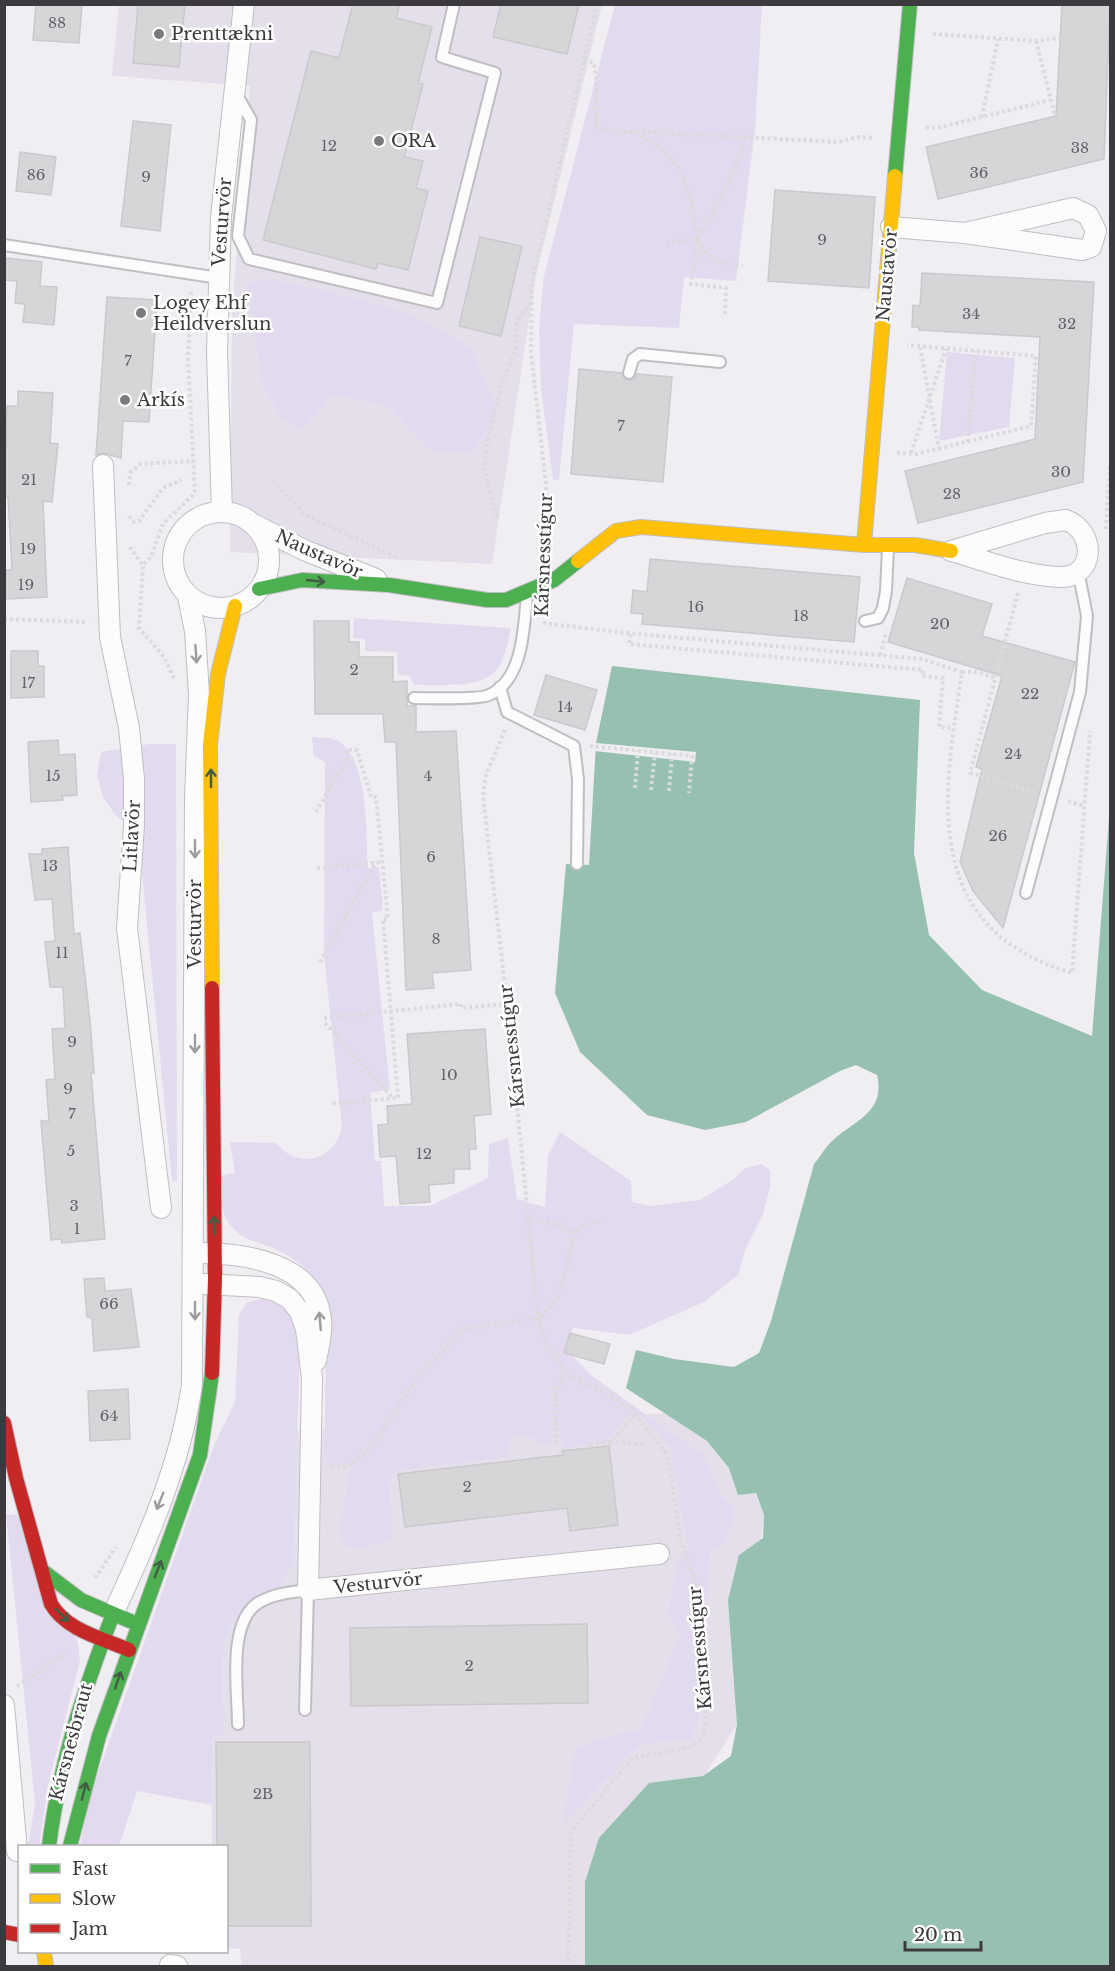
<svg xmlns="http://www.w3.org/2000/svg" width="1115" height="1971" font-family="'Libre Baskerville',serif">
<style>
.built{fill:#e4dfea}
.green{fill:#e4daef}
.water{fill:#96c1b0}
.pier{fill:#f0eef3}
.building{fill:#d6d5d8;stroke:#cac9cc;stroke-width:1.5}
.lines{fill:none;stroke-linecap:round;stroke-linejoin:round}
.lane-casing{stroke:#c0bec2;stroke-width:14}
.street-casing{stroke:#c0bec2;stroke-width:22}
.fast-casing{stroke:#c0bec2;stroke-width:16}
.slow-casing{stroke:#c0bec2;stroke-width:16}
.jam-casing{stroke:#c0bec2;stroke-width:16}
.path{stroke:#dbdadc;stroke-width:4;stroke-dasharray:3 3;stroke-linecap:butt}
.lane{stroke:#fdfcfd;stroke-width:10}
.street{stroke:#fdfcfd;stroke-width:20}
.fast{stroke:#4caf50;stroke-width:14}
.slow{stroke:#ffc107;stroke-width:14}
.jam{stroke:#c62828;stroke-width:14}
.oneway{stroke:#415d43}
.oneway2{stroke:#9c9b9e}
.poi-dot{fill:#7b797d;stroke:#fff;stroke-width:2}
.labels{text-anchor:middle;dominant-baseline:central;stroke-width:5;stroke-linejoin:round;paint-order:stroke}
.number-label{font-size:15px;fill:#656367}
.poi-label{font-size:18px;fill:#3c3a3e;stroke:#fff;text-anchor:start}
.street-label{font-size:18px;fill:#3c3a3e;stroke:#fff}
</style>
<rect width="100%" height="100%" fill="#f0eef3"/>
<path class="built" d="M119 5H602L535 280 492 564 230 552 232 311 250 86 112 76Z
M664 1413 707 1441 729 1468 755 1493 764 1515 737 1724 585 1966H242L240 1949 227 1948 226 1846H212V1738L224 1735 223 1645 231 1626 250 1601 276 1592 269 1432Z"/>
<path class="green" d="M615 5H762L755 130 736 281 684 277 679 328 574 324 559 480H553L541 389 539 327 544 276Z
M265 278 361 299 413 316 471 348 497 410 472 453 432 451 388 406 333 394 301 430 281 418 262 382 247 284Z
M947 352 1015 358 1009 427 939 441Z
M354 618 511 628C508 639 506 655 500 665 485 691 440 684 415 685L409 676 398 675 397 652 365 651V639L353 638Z
M312 737C320 738 333 737 340 742 369 763 366 834 368 868L379 867 383 910 372 913 390 1089 370 1093 375 1161H381L384 1206H430L488 1178 489 1144 508 1138 517 1199 545 1207 548 1155 560 1132 631 1181 632 1202 651 1206 700 1200 733 1180 745 1168 761 1164 770 1170V1187L763 1215 746 1248 738 1275 704 1302 629 1335 573 1328 565 1348 592 1376 704 1456 723 1498 735 1509 726 1542 710 1552 706 1611 696 1630 699 1720 691 1739 641 1744 563 1824 576 1748 617 1734 641 1729 681 1634 668 1615 677 1562 687 1546 671 1448 640 1415 626 1419 606 1442 564 1448 559 1431 552 1432 551 1444 542 1445 528 1435 512 1436 505 1457 394 1471 389 1481 393 1539C375 1542 361 1554 344 1545L340 1532 350 1463 329 1466 324 1463 326 1350C340 1306 318 1269 277 1250 256 1240 241 1242 227 1220 221 1210 221 1188 219 1176L235 1173 230 1142 276 1143C298 1170 335 1161 342 1127L324 955 325 762 314 756Z
M149 744H176L177 1182 172 1180 140 853 133 828 116 816 103 797 97 775 101 752Z
M262 1299C296 1306 296 1318 300 1350L293 1561 276 1592 250 1601 231 1626 223 1645 224 1735 212 1738V1805L137 1791 119 1846H80L90 1796 214 1445 235 1402 239 1315 247 1302Z
M6 1514 17 1515 78 1643 80 1661 48 1785 39 1846H25L29 1841 35 1803Z"/>
<path class="water" d="M612 666 920 700 914 853 929 935 982 990 1092 1036 1110 806V1966H585V1882L599 1838 649 1783 703 1776 731 1756 737 1724 728 1600 739 1555 763 1538 764 1515 756 1493 738 1495 729 1468 707 1441 626 1388 636 1350 674 1359 734 1367 759 1353 771 1321 814 1164C820 1157 825 1148 831 1142 854 1120 886 1113 877 1075L856 1065 840 1071 746 1122 705 1130 647 1115 580 1052 555 993 566 864 589 865 596 743Z"/>
<path class="pier" d="M596 743 696 752 695 762 595 751Z"/>
<path class="building" d="M36 4H82L79 43 33 40Z
M138 4H185L179 67 133 63Z
M353 4H400L396 18 432 27 418 83 423 84 404 157 423 161 416 188 428 191 408 270 378 263 376 269 263 240 311 51 339 58Z
M501 4H579L567 54 493 37Z
M1062 4H1110L1104 159 938 199 926 147 1056 116Z
M133 121 171 125 160 231 121 226Z
M20 152 56 157 51 195 16 191Z
M775 190 875 197 869 288 768 281Z
M480 237 522 246 501 336 459 326Z
M6 258 42 262 40 286 57 287 54 325 23 322 25 304 15 303 17 281 4 280Z
M922 273 1094 282 1083 482 918 523 905 471 1035 439 1040 337 919 330V327H912L913 305 920 306Z
M107 297 157 300 149 422 123 421 121 458 103 453 96 455Z
M579 369 622 373 628 380 634 379 637 374 672 377 663 482 571 474Z
M18 391 53 393 50 443 58 444 52 502 43 501 47 597 4 599V570H12L8 497 4 496 7 406H18Z
M650 559 860 577 854 642 642 624 643 614 631 613 633 590 647 592Z
M907 578 992 604 982 636 1075 662 1003 928 973 891 960 862 982 769 976 767 1002 676 888 642Z
M314 621H349V642H359V657H393V682L407 681V706H416V732L456 731 471 970 432 973 434 988 406 990 396 742H385L383 714H315Z
M11 651H38V666H44V697L11 698Z
M546 675 597 690 585 730 534 715Z
M58 740 59 755 75 754 77 795 62 796 63 800 31 802 28 742Z
M68 847 74 934 80 933 90 1020 94 1073H91L105 1239 62 1243 61 1239 51 1240 41 1121H49L46 1080 55 1079 52 1029 65 1028 63 987H50L45 942 55 941 52 899 35 900 29 854H42V849Z
M485 1029 491 1114 474 1116 476 1149H469L470 1169H454V1183L429 1185 430 1202 400 1204 396 1156 380 1157 378 1125 388 1124 387 1106 412 1104 407 1034Z
M104 1278 105 1291 131 1289 139 1347 94 1351 92 1318 87 1317 84 1279Z
M570 1333 610 1344 604 1364 564 1353Z
M128 1389 130 1439 90 1441 88 1391Z
M609 1446 618 1525 570 1531 567 1508 405 1527 398 1474 563 1455 562 1451Z
M587 1624 588 1703 351 1706 350 1628Z
M216 1742H310L311 1926H226V1846H217Z"/>
<g class="lines">
<g class="lane-casing">
<path id="lane" d="M237 95 251 120 238 236 249 259 437 303 495 73 442 57 454 4
M4 245 219 278
M629 373 633 359 640 354 720 362
M865 621 878 618 883 608 886 591 888 548
M500 687 507 712 574 746 578 779 577 864
M414 698C430 698 478 700 489 695 524 680 524 625 527 594
M1026 893 1080 692 1087 616 1078 570
M238 1724C238 1692 227 1623 258 1603 272 1594 291 1592 308 1590L305 1710"/>
</g>
<g class="street-casing">
<path id="street" d="M891 227 965 233 1082 250 1091 247 1096 231 1088 215 1073 208 965 233
M103 465 110 637 129 728 134 779V825L127 928 161 1208
M222 512 217 352 221 217 244 4
M173 560a48 48 0 1 1 96 0a48 48 0 1 1-96 0Z
M1066 520C1097 532 1095 578 1060 577 1024 576 986 561 951 551L1045 523Z
M255 525 304 550 376 579
M204 1253C248 1254 316 1264 321 1320 323 1333 318 1348 316 1361
M204 1284 260 1287 276 1291 290 1299 300 1312 306 1329 312 1378 308 1590 659 1554
M113 1614C147 1541 181 1464 192 1384L195 799 199 694 195 631 188 596
M4 1705 17 1851
M170 1965 177 1966"/>
</g>
<g class="fast-casing">
<path id="fast" d="M895 176 910 4
M259 589 302 580 389 585 487 600H506L554 580 578 561
M44 1572 81 1600 130 1621
M49 1846C59 1765 84 1690 113 1614
M70 1846 99 1736 200 1455 212 1373"/>
</g>
<g class="slow-casing">
<path id="slow" d="M864 545 895 176
M578 561 616 531 641 527 864 545H915L951 551
M212 988 210 745 218 674 235 606
M44 1952 46 1966"/>
</g>
<g class="jam-casing">
<path id="jam" d="M212 988 215 1278 212 1373
M4 1423 16 1478 51 1604C67 1631 102 1638 129 1650
M4 1932 20 1935"/>
</g>
<path class="path" d="M933 34 1036 41 1060 38
M1036 41 1055 116
M584 60 594 63 596 77 595 123 603 130 838 142 859 137 874 138
M982 117 998 39
M926 127 937 128 1051 100
M636 132 665 151 680 171 691 200 698 239 691 284 726 288 725 316
M698 238C717 205 735 174 745 137
M698 240C708 262 720 262 743 266
M666 243 698 239
M920 347 939 449
M968 442 975 351
M897 453 917 454 1031 426 1036 356 907 345
M911 453 946 349
M273 481 306 515 398 558
M129 485 130 473 140 464 194 461
M129 516 134 522 139 521 163 488 181 480
M497 517 484 468 487 443 501 387 515 351 517 321 532 302
M1106 529 1110 464
M130 547 142 565
M547 550 546 485 531 352 532 282 597 4
M1018 593 970 773 1034 792
M4 619 88 622
M543 623 626 633 922 659 962 672C943 796 919 928 1072 973L1090 731
M630 634 629 644 923 670 922 676 943 678 939 727 953 728
M880 655 886 633
M962 672H977L995 678
M174 678 164 657 139 628 143 565 151 557 163 524 195 493 188 359 191 292
M505 730 486 775 483 796 507 1004 538 1318 546 1344 569 1376 608 1393 635 1414 667 1455 671 1471 680 1538 698 1591 706 1720C705 1726 705 1734 702 1738 691 1755 651 1750 631 1759L571 1832 568 1966
M590 746 692 756 689 793
M635 788 638 751
M651 790 655 753
M669 791 672 754
M1068 801 1084 806
M316 812 347 758V750H357L371 797H376L388 919H383L398 1098 331 1104
M317 868 382 862
M320 962 376 862
M324 1018 461 1004V1008L507 1004
M325 1023 393 1098
M529 1219 561 1225 574 1233
M610 1442 643 1444
M555 1443V1394L565 1371
M589 1448 588 1444 610 1442 635 1414
M331 1467H347L369 1450 415 1381 464 1329 538 1318C568 1298 565 1265 574 1233L592 1222 606 1221
M95 1578 116 1547
M17 1686 67 1652"/>
<use href="#lane" class="lane"/>
<use href="#street" class="street"/>
<use href="#fast" class="fast"/>
<use href="#slow" class="slow"/>
<use href="#jam" class="jam"/>
</g>
<defs><path id="oneway-shaft" d="M-6 0H5M1.5-3L5.5 0L1.5 3" fill="none" stroke-width="1.6" stroke-linecap="round" stroke-linejoin="round" transform="scale(1.5)"/></defs>
<g class="oneway">
<use href="#oneway-shaft" transform="translate(316 581) rotate(6)"/>
<use href="#oneway-shaft" transform="translate(211 778) rotate(-90)"/>
<use href="#oneway-shaft" transform="translate(214 1225) rotate(-91)"/>
<use href="#oneway-shaft" transform="translate(158 1569) rotate(-69)"/>
<use href="#oneway-shaft" transform="translate(62 1615) rotate(44)"/>
<use href="#oneway-shaft" transform="translate(118 1680) rotate(-71)"/>
<use href="#oneway-shaft" transform="translate(84 1791) rotate(-76)"/>
</g>
<g class="oneway2">
<use href="#oneway-shaft" transform="translate(196 654) rotate(86)"/>
<use href="#oneway-shaft" transform="translate(195 849) rotate(90)"/>
<use href="#oneway-shaft" transform="translate(195 1044) rotate(90)"/>
<use href="#oneway-shaft" transform="translate(195 1311) rotate(90)"/>
<use href="#oneway-shaft" transform="translate(320 1321) rotate(-95)"/>
<use href="#oneway-shaft" transform="translate(160 1501) rotate(112)"/>
</g>
<g class="poi-dot">
<circle cx="159" cy="34" r="6"/>
<circle cx="379" cy="141" r="6"/>
<circle cx="141" cy="313" r="6"/>
<circle cx="125" cy="400" r="6"/>
</g>
<g class="labels">
<g class="number-label">
<text x="57" y="22">88</text>
<text x="329" y="145">12</text>
<text x="1080" y="147">38</text>
<text x="979" y="172">36</text>
<text x="36" y="174">86</text>
<text x="146" y="176">9</text>
<text x="822" y="239">9</text>
<text x="971" y="313">34</text>
<text x="1067" y="323">32</text>
<text x="128" y="360">7</text>
<text x="621" y="425">7</text>
<text x="1061" y="471">30</text>
<text x="29" y="479">21</text>
<text x="952" y="493">28</text>
<text x="28" y="548">19</text>
<text x="26" y="584">19</text>
<text x="696" y="606">16</text>
<text x="801" y="615">18</text>
<text x="940" y="623">20</text>
<text x="354" y="669">2</text>
<text x="28" y="682">17</text>
<text x="1030" y="693">22</text>
<text x="565" y="706">14</text>
<text x="1013" y="753">24</text>
<text x="53" y="775">15</text>
<text x="428" y="775">4</text>
<text x="998" y="835">26</text>
<text x="431" y="856">6</text>
<text x="50" y="865">13</text>
<text x="436" y="938">8</text>
<text x="62" y="952">11</text>
<text x="72" y="1041">9</text>
<text x="449" y="1074">10</text>
<text x="68" y="1088">9</text>
<text x="72" y="1113">7</text>
<text x="71" y="1150">5</text>
<text x="424" y="1153">12</text>
<text x="74" y="1205">3</text>
<text x="77" y="1228">1</text>
<text x="109" y="1303">66</text>
<text x="109" y="1415">64</text>
<text x="467" y="1486">2</text>
<text x="469" y="1665">2</text>
<text x="263" y="1793">2B</text>
</g>
<g class="poi-label">
<text x="171" y="34">Prenttækni</text>
<text x="391" y="141">ORA</text>
<text x="153" y="303">Logey Ehf<tspan x="153" dy="21">Heildverslun</tspan></text>
<text x="137" y="400">Arkís</text>
</g>
<g class="street-label">
<text transform="translate(222 222) rotate(-86)">Vesturvör</text>
<text transform="translate(887 275) rotate(-85)">Naustavör</text>
<text transform="translate(319 554) rotate(24)">Naustavör</text>
<text transform="translate(544 555) rotate(-88)">Kársnesstígur</text>
<text transform="translate(132 836) rotate(-87)">Litlavör</text>
<text transform="translate(195 924) rotate(-90)">Vesturvör</text>
<text transform="translate(512 1046) rotate(-96)">Kársnesstígur</text>
<text transform="translate(378 1583) rotate(-6)">Vesturvör</text>
<text transform="translate(700 1648) rotate(-95)">Kársnesstígur</text>
<text transform="translate(71 1742) rotate(-75)">Kársnesbraut</text>
</g>
</g>
<rect width="1115" height="1971" fill="none" stroke="#3c3a3e" stroke-width="12"/>
<rect x="18" y="1845" width="210" height="108" fill="#ffffff" stroke="#b1b0b2" stroke-width="1.5"/>
<rect x="30" y="1864" width="30" height="9" fill="#4caf50" stroke="#b1b0b2" stroke-width="1.5"/>
<text x="72" y="1875" font-size="18" fill="#3c3a3e">Fast</text>
<rect x="30" y="1894" width="30" height="9" fill="#ffc107" stroke="#b1b0b2" stroke-width="1.5"/>
<text x="72" y="1905" font-size="18" fill="#3c3a3e">Slow</text>
<rect x="30" y="1924" width="30" height="9" fill="#c62828" stroke="#b1b0b2" stroke-width="1.5"/>
<text x="72" y="1935" font-size="18" fill="#3c3a3e">Jam</text>
<path d="M905 1941v9h76v-9" fill="none" stroke="#3c3a3e" stroke-width="3"/>
<text x="914" y="1941" font-size="18" fill="#3c3a3e" stroke="#ffffff" stroke-width="4.5" paint-order="stroke">20 m</text>
</svg>
